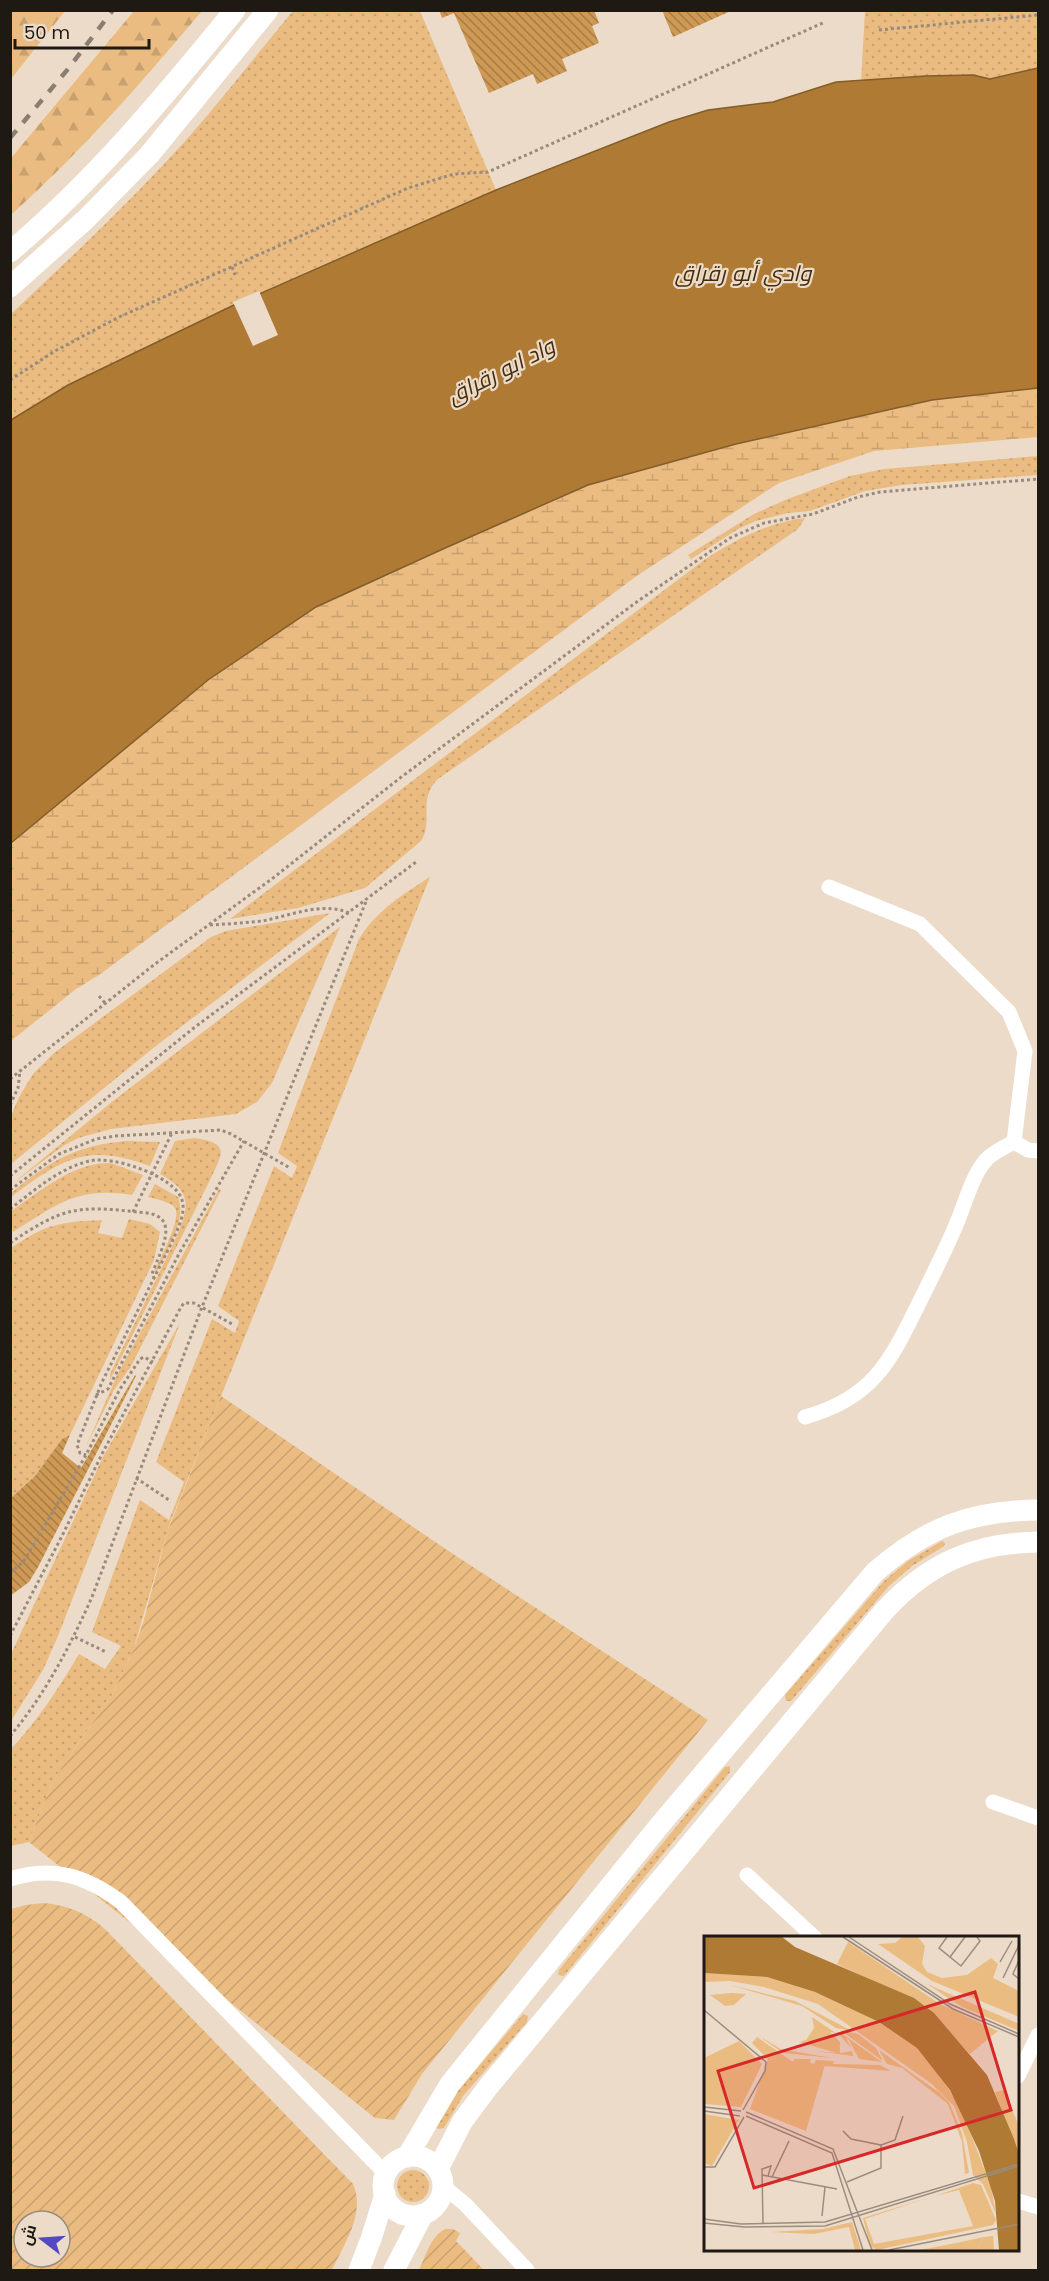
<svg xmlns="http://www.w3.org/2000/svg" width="1049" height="2281" font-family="Poppins,Cairo,sans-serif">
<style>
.grass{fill:url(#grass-dots)}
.forest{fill:url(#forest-firs)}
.wetland{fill:url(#wetland-marsh)}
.garden{fill:url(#garden-furrows);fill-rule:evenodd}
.water{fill:#ae7a34;stroke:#835d2a;stroke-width:1.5}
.pier{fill:#ecdbc8}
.building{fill:url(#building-back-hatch)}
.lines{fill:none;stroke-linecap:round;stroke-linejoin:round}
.path{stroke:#988b7d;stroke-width:3;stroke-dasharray:3 3;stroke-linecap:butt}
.street{stroke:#fff;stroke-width:15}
.secondary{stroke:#fff;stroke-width:21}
.rail{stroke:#8a7e71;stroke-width:4.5;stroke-dasharray:10 10;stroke-linecap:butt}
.labels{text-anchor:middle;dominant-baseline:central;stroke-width:4.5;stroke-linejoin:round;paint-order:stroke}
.water-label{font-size:22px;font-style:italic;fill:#432d0e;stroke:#ecdbc8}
.inset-road{fill:none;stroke:#9a8d7f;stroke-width:1.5}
.view{fill:#d62828;fill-opacity:0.15;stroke:#d62828;stroke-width:3}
.inset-edge{fill:none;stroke:#1e1912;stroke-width:3}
</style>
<defs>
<pattern id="grass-dots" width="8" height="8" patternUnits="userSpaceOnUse" patternTransform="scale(1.5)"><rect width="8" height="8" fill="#ebbc82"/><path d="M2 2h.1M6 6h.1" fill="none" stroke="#c9a16f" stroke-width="1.8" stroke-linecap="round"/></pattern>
<pattern id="forest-firs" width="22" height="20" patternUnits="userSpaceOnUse" patternTransform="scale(1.5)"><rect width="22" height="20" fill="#ebbc82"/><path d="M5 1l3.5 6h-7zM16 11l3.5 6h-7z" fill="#c9a16f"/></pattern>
<pattern id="wetland-marsh" width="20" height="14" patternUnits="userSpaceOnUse" patternTransform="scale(1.5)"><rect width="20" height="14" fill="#ebbc82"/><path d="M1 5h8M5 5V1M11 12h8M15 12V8" fill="none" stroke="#c9a16f"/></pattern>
<pattern id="garden-furrows" width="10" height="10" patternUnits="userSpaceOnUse" patternTransform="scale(1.5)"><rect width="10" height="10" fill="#ebbc82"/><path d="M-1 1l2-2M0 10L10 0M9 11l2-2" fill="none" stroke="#c9a16f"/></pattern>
<pattern id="building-back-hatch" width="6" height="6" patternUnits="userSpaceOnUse" patternTransform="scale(1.5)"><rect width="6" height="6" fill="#ce9955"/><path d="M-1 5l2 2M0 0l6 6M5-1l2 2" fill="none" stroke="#a77c45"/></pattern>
</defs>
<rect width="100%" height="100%" fill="#ecdbc8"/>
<path class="grass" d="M293 11H420L496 190 234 305 68 385 11 420V314C63 265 115 216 164 164 210 116 250 62 293 11Z
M865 11H1038V68L989 79 973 75 925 76 861 81Z
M1038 456V475L902 485 865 491 810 511 788 513 756 521 740 528 691 559 688 555 754 514 785 500 850 476 884 469Z
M805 518 798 529 438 779C417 799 434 821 421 841L365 888 298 908 230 919 704 560C736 539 767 523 805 518Z
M430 877 170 1523 134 1648 112 1695 58 1773 47 1795 29 1842 11 1846V1749C38 1720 59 1688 79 1654L105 1669 121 1646 92 1632 140 1500 169 1520 184 1482 156 1462 212 1319 235 1333 239 1321 218 1306 274 1166 292 1178 297 1166 278 1153 359 939C377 910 402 895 430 877Z
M330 913 152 1049 11 1164V1116L19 1097 33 1074 54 1053 211 937 226 931Z
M340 927 272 1083 257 1102 236 1114 111 1129 78 1138 63 1146 11 1185 113 1101Z
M194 1138C232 1143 222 1154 209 1182L110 1380V1374L176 1238C190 1205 192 1192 160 1174L175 1141Z
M127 1141 160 1142 150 1166C86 1142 62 1159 11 1197V1193C50 1161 76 1145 127 1141Z
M111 1163 143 1175 132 1195C78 1186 57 1204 13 1232L11 1227V1211C41 1191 73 1162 111 1163Z
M155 1184 178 1197C187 1221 166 1252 156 1274L154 1272C159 1261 182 1218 175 1208 171 1202 156 1199 148 1197Z
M219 1189 221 1190 130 1368 114 1390 86 1447 117 1375Z
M129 1219 150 1224 160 1232 154 1260 70 1435 62 1439 35 1476 11 1499V1248C46 1224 60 1222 102 1220L98 1233 122 1238Z
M180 1323 58 1636 43 1670 11 1721V1654L104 1455Z
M942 1541 945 1543 944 1546 912 1566 889 1586 791 1701H786L785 1695 884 1581 908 1561Z
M730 1766V1772L564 1976 558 1975 559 1970 725 1767Z
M523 2014 528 2016 527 2022 463 2096 444 2128 438 2129 436 2127 458 2091Z
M397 2186a16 16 0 1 1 32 0a16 16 0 1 1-32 0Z"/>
<path class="forest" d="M11 10 65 11 11 79 10 11Z
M134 11H202C142 82 80 153 11 215V158Z"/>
<path class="wetland" d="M1038 388V437L874 451 779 483 638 575 99 975 76 989 11 1041V843L208 680 316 607 443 549 589 485 736 444 932 400Z"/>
<path class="garden" d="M221 1396 447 1550 708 1720 422 2074 394 2120 375 2118 29 1842 47 1795 58 1773 112 1695 134 1648 143 1623 168 1530Z
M43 1903C68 1905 86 1913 105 1929L353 2184C366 2213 344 2244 332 2270H11V1909L26 1905ZM24 2221H60V2257H24Z
M445 2229H453L460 2233 456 2241 484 2270H419C426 2256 430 2237 445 2229Z"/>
<path class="water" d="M1038 68V388L932 400 736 444 588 485 443 549 316 607 208 680 11 843V420L68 385 234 305 496 190 669 122 708 110 773 102 836 82 925 76 973 75 990 79Z"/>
<path class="pier" d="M259 291 278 335 253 346 233 302Z"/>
<path class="building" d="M439 10H594L599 23 592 26 599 43 562 59 567 71 537 84 533 74 489 93 454 13 442 18Z
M662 10H733L673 37Z
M135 1375 136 1376 37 1569 29 1582 10 1596V1499L35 1476 62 1439 70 1435 62 1453 81 1468Z"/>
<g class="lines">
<path class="path" d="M879 30 1038 15
M232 267 235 275
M10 380 55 351 119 317 408 188 454 174 488 172 825 22
M210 925C227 924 244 923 262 921 290 916 322 901 349 913
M99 996 105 1003
M10 1079 155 964 273 878 400 778 638 601 730 538 764 523 813 514 858 497 880 492 1038 479
M10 1105 18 1088 20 1071
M10 1176 195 1027 416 862
M10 1190 59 1154 96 1139 115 1136 221 1130 231 1134 290 1168
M10 1209C35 1190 58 1169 89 1161 112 1155 175 1176 182 1200 186 1213 178 1228 173 1240L102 1382 77 1445 80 1453 86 1455
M133 1212 172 1133
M10 1243C62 1208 76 1205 137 1212 147 1213 161 1213 165 1225 169 1238 157 1260 152 1274L155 1280
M96 1395 108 1389 180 1252 244 1141
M136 1478 169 1500
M10 1573 24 1561 86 1455 120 1389 140 1359 144 1357 153 1362
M10 1636 62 1536 103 1452 181 1307 184 1303H194L232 1324
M75 1637 106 1652
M10 1736C45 1695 70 1646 92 1597L202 1307 367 899"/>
<path class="street" d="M829 887 920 924 1009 1012 1025 1051 1014 1142 1028 1150 1038 1151
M805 1417C873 1398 890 1362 919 1303 932 1277 945 1251 956 1225 965 1205 973 1170 990 1156 997 1151 1006 1146 1014 1142
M993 1802 1038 1818
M747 1875 815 1938
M10 1879C53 1865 86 1876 121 1902L386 2174
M1018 2076 1038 2035
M443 2186 465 2204 527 2270
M1018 2201 1038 2207"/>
<path class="secondary" d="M10 252C95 180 165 96 235 10
M10 287 86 219 149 155 268 10
M383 2186a30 30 0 1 1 60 0a30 30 0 1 1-60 0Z
M407 2157 450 2084 659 1826 875 1572C927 1527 970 1511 1038 1510
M438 2169 462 2122 488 2087 885 1610C929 1563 974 1543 1038 1542
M359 2270 371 2239 385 2194
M394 2270 423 2214"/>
<path class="rail" d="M10 138 68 69 113 10"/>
</g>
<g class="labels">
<g class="water-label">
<text x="743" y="273">وادي أبو رقراق</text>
<text transform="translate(501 371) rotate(-27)">واد ابو رقراق</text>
</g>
</g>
<g transform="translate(704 1936)">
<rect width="315" height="315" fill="#ecdbc8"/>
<path d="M144 6 236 68 294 95 266 118 222 70 133 28ZM26 49 91 65 148 95 132 92 98 70ZM27 57 42 58 30 69 21 70 6 59ZM108 81 132 97 126 96 136 106V117L148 115 149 120 111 115 133 117 95 106 102 104 110 92ZM136 94 154 98 172 112 179 125ZM133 96 137 97 178 126 155 123 145 104 142 102 148 113ZM55 100 77 113 128 122 79 117ZM53 101 89 126 90 123H107L106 127 110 128 112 124 130 125 129 128 176 129 187 135 93 128 64 123 48 107ZM175 114 233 155 232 153 245 166 258 197 265 237 261 238 258 206 244 168 198 132 183 128ZM300 154 315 190V218L291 156ZM269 247 277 249 292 284 289 289 173 314 166 310 159 282 226 261 161 283 170 308 269 290 255 254 231 260ZM148 286 157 314H151L145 291 110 298 67 296 119 293ZM289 300 290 314H272L280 301Z" fill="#ebbc82"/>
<path d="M198 1H214L221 10 218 28 223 36 238 42 263 39 287 22 294 28 289 42 315 55V81L228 45 174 8 191 7ZM223 48 315 88V95L258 71ZM280 301 272 314H216L252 307Z" fill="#ebbc82"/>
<path d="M0 37 63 41 111 56 175 86 213 112 236 139 258 175 287 251 292 278 279 248 269 239 263 206 250 170 228 148 114 68 60 51 26 45 0 46Z" fill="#ebbc82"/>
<path d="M35 105 58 128 37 171 0 168V122ZM64 123 121 129 102 195 46 173ZM0 178 35 184 8 230 0 227Z" fill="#ebbc82"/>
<path d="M0 1H78L91 11 210 62 230 77 283 139 310 203 315 218V314H295L291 265 275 215 246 154 213 112 175 86 111 56 63 41 0 37Z" fill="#ae7a34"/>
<path class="inset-road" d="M139 1 249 73 315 101M145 1 246 68 315 98M243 1 235 12 257 30 276 5 273 1M246 21 261 1M315 24 309 38 315 43M296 26 308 5M299 42 315 9M0 74 62 126 61 135 39 174M0 171 37 175M0 175 36 180M42 176 129 213 168 314M42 180 128 217 159 314M139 195 147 203 177 209M0 231H11L40 181M58 239 133 253M68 241 85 205M143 246 177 232V209L191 204 199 180M118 280 121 251M0 283 37 288 121 286 315 228M0 287 40 291 121 290 315 230M59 288 58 233 67 230 64 240M185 314 315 288"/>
<path class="view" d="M271 56 307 174 50 252 14 135Z"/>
<rect width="315" height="315" class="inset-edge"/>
</g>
<rect width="1049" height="2281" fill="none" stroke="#1e1912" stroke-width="24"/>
<g transform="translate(42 2239) rotate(287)"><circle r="28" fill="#ecdbc8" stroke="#9a8d7f" stroke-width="1.5"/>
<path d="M0-4.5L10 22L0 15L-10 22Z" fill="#5449c0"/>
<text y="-9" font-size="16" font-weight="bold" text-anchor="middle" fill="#1e1912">ش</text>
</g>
<path d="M15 39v9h134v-9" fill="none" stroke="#1e1912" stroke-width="3"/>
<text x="24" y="39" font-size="18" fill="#1e1912" stroke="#ecdbc8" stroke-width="4.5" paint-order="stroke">50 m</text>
</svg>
